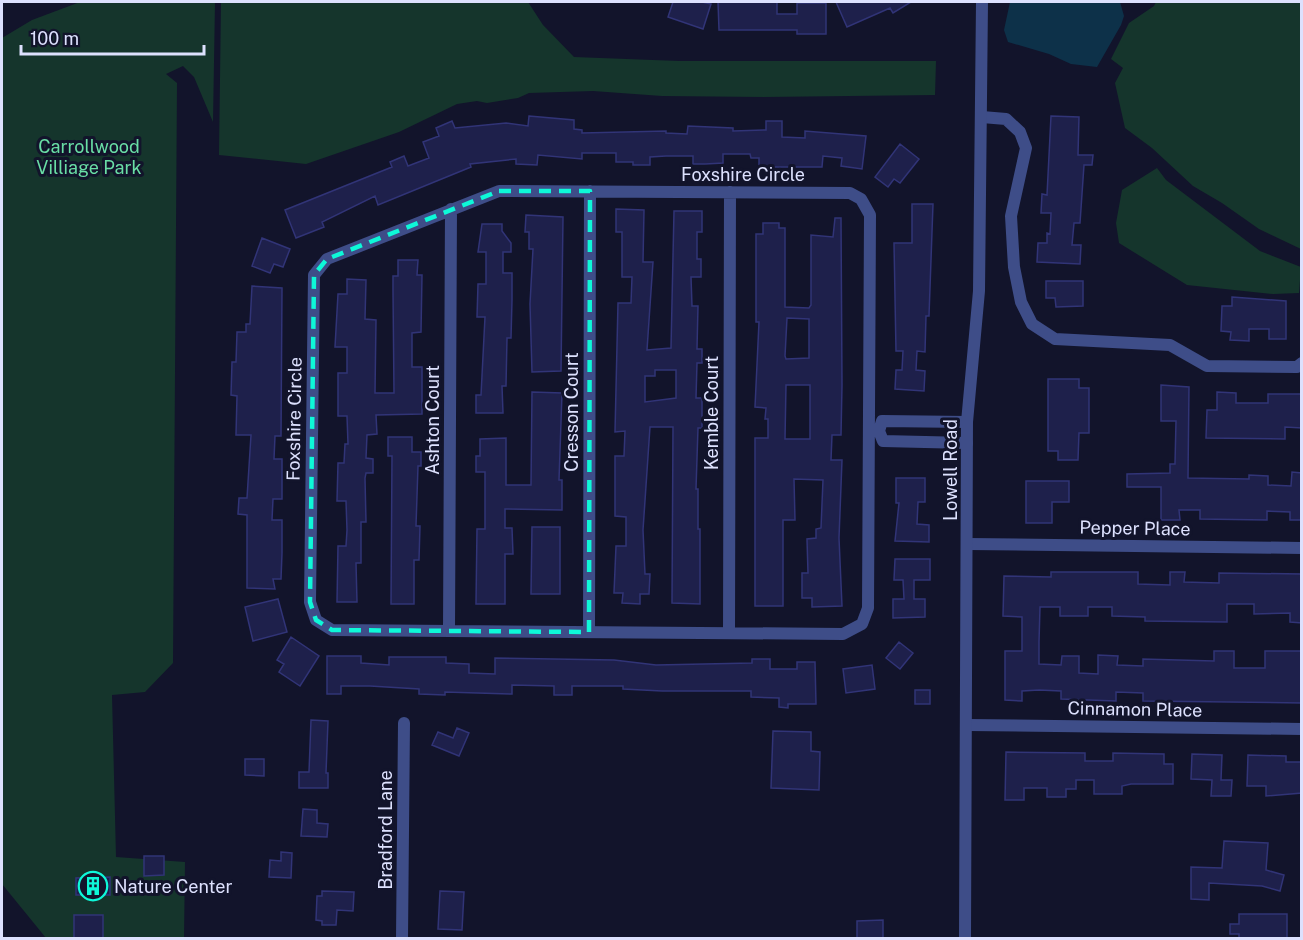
<svg xmlns="http://www.w3.org/2000/svg" width="1303" height="940" font-family="'Public Sans',sans-serif">
<style>
.green{fill:#15352c}
.water{fill:#0d3149}
.building{fill:#1e204b;stroke:#313477;stroke-width:1.5;fill-rule:evenodd}
.lines{fill:none;stroke-linecap:round;stroke-linejoin:round}
.minor{stroke:#3e4d88;stroke-width:12}
.tertiary{stroke:#3e4d88;stroke-width:12}
.marked{fill:none;stroke:#0ef8d8;stroke-width:4.5;stroke-dasharray:12 8;stroke-linejoin:round}
.labels{text-anchor:middle;dominant-baseline:central;stroke-width:6;stroke-linejoin:round;paint-order:stroke}
.park-label{font-size:18px;fill:#69dea5;stroke:#12142b}
.street-label{font-size:18px;fill:#dde1fe;stroke:#12142b}
.poi-label{font-size:18px;fill:#dde1fe;stroke:#12142b;text-anchor:start}
</style>
<rect width="100%" height="100%" fill="#12142b"/>
<path class="green" d="M80 2H215L213 122 194 77 183 66 166 74 177 83 173 663 145 692 112 695 116 857 185 862 184 938H46L2 884V38L32 20Z
M221 2H528L543 25 574 57 679 61H936L935 95 764 97 662 96 593 91 529 93 518 98 487 103 477 101 457 104 399 132 306 164 219 155Z
M1156 2H1301V249L1259 229 1222 203 1193 186 1152 148 1125 128 1115 83 1123 68 1111 59 1129 23 1154 6Z
M1157 168 1166 180 1260 251 1301 267 1299 293 1273 294 1187 285 1119 243 1116 223 1122 190Z"/>
<path class="water" d="M1010 2H1120L1124 16 1121 25 1097 67 1071 64 1049 54 1008 42 1004 30Z"/>
<path class="building" d="M673 2H702L711 4 703 29 668 17Z
M718 2H777V14H797V3H826V34H797V30H719Z
M836 2H911L893 13 890 8 847 27Z
M529 116 574 120V129L582 130V133L666 131V133L687 134 688 126 733 128V131L766 130V121H782V137L805 138V131L866 136 862 169 841 166 842 158 823 156 822 167H759V158H751L750 154H723V163L705 164H693V156H666L650 157V165H633V162H616V153H582V159L538 155 537 165 516 164V159L470 164 471 167 378 205 375 196 322 222 324 227 296 238 285 210 392 167 390 162 404 156 408 166 429 158 423 142 439 136 436 128 452 121 455 128 506 123 528 126Z
M1051 116 1079 117 1078 155H1093L1092 165H1084L1080 223H1074L1072 245H1081L1080 264 1037 262 1038 243H1047V233L1050 234 1051 213H1041L1042 194 1047 195Z
M900 144 919 159 900 183 894 179 888 187 875 177Z
M912 204H933L929 316H926L925 352 917 351 916 370 925 371 924 391 895 389 896 370H902L903 351H896L894 243H912Z
M616 209 644 210 643 262H653L647 350 671 348 674 211H702V232H697V259H701V277H691L692 306H698L697 349H702V363H697L696 398H702V428H698L696 489H698V529H700V604L672 603 673 427H650L643 530 645 574H650L649 594H640V604L622 603 623 593H614L616 546H626V517L615 516V456H624L625 431 615 432 618 303H631L632 277H622V232H616ZM655 370H676V398L645 402V376H655Z
M526 215 563 217 561 371 532 372 530 304 533 249H529V232H525Z
M835 218H841L842 385 841 435H832L831 460H842L839 538 842 606 812 607V598H802V573H808L807 539 816 538V529L821 528 823 480 794 479 795 520H783V606H755V438H768V419H765L766 408 755 407 759 322H756V234H763V223H779V228H785V307L809 308 811 305V235L833 237ZM787 318 809 319V358L786 359 785 356ZM786 385H810V439H785Z
M482 224H502V231L511 243V252H503V273H512V300L511 338H507L506 386H502L503 413H476V395H481L485 317H477L478 284H486V252H478Z
M262 238 290 249 283 267 274 264 270 273 252 266Z
M398 260H418L417 275H422L421 332 412 333V367H422V414L376 415 377 434 367 435 366 458 373 459V473H366L365 478 366 522H361V563H356L357 602H337L338 546H346L347 530 346 501H337L338 463H344L345 444H348L347 416H338V373H347V347H335L338 294H347V279L366 280 365 319 376 320 375 393H394L393 291V276H398Z
M1046 281H1083V306L1056 307 1055 298H1046Z
M252 286 282 288 281 436H275L274 459H282V499H273L272 520H282V553L281 579H273L275 589 247 588V515L238 514 239 498H247L251 435H236L237 396 231 395 232 362H236L237 332H246V324H250Z
M1232 297 1286 301V339H1269V329H1249V341L1230 340 1231 332 1221 331 1222 306H1232Z
M1048 379H1079V388H1089V433H1079L1078 460H1058V451H1048Z
M1161 385 1189 387 1188 478 1249 479V475L1268 476V485L1291 486 1292 472 1302 473V520H1290V512L1267 511V520L1200 519V510H1179L1180 520H1161V487H1127V474L1170 473V464H1175L1176 421H1161Z
M532 392 562 393 559 480H562V510L505 509V528H512L513 554H505V604H476L477 529H485V472H476V456H480V439L506 438V485H531Z
M1217 392 1236 393V403H1268V394H1302V428L1285 427V439L1206 438 1207 410H1217Z
M388 437H412V452H421V466H418L416 526H420L419 560H414V604H391L392 456H388Z
M896 478H925V502H918L917 524 929 525V542L895 541 899 503H896Z
M1026 481H1069V502H1052V523H1026Z
M532 527H560V594H531Z
M895 559H930V580H914V599H925V617L893 618V599H904L903 580H894Z
M1051 572H1138V584L1170 585V572H1185L1184 582 1219 583V573L1302 574V623L1290 622V613L1254 614V604H1227V622L1145 621V617L1112 616V607H1088V616H1060V607H1040L1039 642V664L1061 665 1062 656H1079V673L1098 674V655L1118 656 1117 665 1143 666V659L1214 661V651H1234V668H1265V651H1302V703L1143 701V693L1116 692V701L1061 699V691L1039 690 1022 691V701L1005 700V651H1022V617L1003 616 1004 576 1051 577Z
M278 599 287 632 253 641 245 607Z
M291 637 319 656 300 686 279 672 284 664 277 660Z
M899 642 913 653 900 669 886 658Z
M327 656H361V663L389 665V657H446V663L469 664V673L495 674V658L614 660 656 665 752 663V659H770V669H797V662H815L816 704H788V708L779 707V698L751 697V691H662L623 689V686H572V695H554V686L512 685V694L445 692V695L419 694V689L370 686H341V694H327Z
M872 665 875 689 846 693 843 669Z
M915 690H930V704H915Z
M311 720 328 721 326 773H328V788H299V772H309Z
M457 728 469 733 459 756 432 745 438 732 453 738Z
M773 731 811 732V751L820 752 819 790 771 788Z
M1006 752 1085 753V761H1113V753L1164 754V764H1173V784H1131L1122 786V794H1094V780H1076V789H1066V797H1047V788H1024V800H1005Z
M1192 754 1222 755 1221 780H1232L1231 796H1211L1212 780 1191 779Z
M1248 755 1286 756V762H1302V793L1266 796V786H1247Z
M245 759H264V776L245 775Z
M303 809 317 810V823L328 824 327 837 301 836Z
M1224 841 1268 843 1266 870 1284 875 1280 891 1262 886 1209 883V900L1191 899V867L1222 868Z
M281 852 292 853 291 878 269 877 270 860 281 861Z
M144 856H164V875L144 876Z
M110 877V895H76V878Z
M322 891 354 892 353 911 337 910 336 925H322V921L316 920 317 896H322Z
M440 891 464 892 462 930 438 929Z
M1239 914H1287V939H1239V934H1230V924H1239Z
M74 915H103V939H74Z
M883 920V939H857V921Z"/>
<g class="lines">
<path class="minor" d="M982 117 1006 119 1020 132 1026 148 1011 216 1014 267 1021 302 1032 324 1055 339 1170 345 1207 366 1297 367 1302 363
M499 191 850 193 861 199 870 215 868 608 862 624 843 634 332 630 316 620 310 602 314 275 327 259Z
M967 422 882 421 879 431 883 441 967 443
M968 544 1302 548
M449 631 451 209
M589 632 590 191
M729 633 730 192
M968 725 1302 729
M402 938 404 723"/>
<path class="tertiary" d="M965 938 967 422 979 291 982 2"/>
</g>
<path class="marked" d="M499 191H590L589 632 332 630 316 620 310 602 314 275 327 259Z"/>
<defs>
<g id="building-ring" transform="scale(1.5)"><circle r="9.5" fill="#12142b" stroke="#0ef8d8" stroke-width="1.5"/><path d="M-4-6H4V6H1V3H-1V6H-4ZM-2.5-4.3h1.7v1.8h-1.7ZM.8-4.3h1.7v1.8H.8ZM-2.5-1h1.7V.8h-1.7ZM.8-1h1.7V.8H.8Z" fill="#0ef8d8"/></g>
</defs>
<g fill-rule="evenodd">
<use href="#building-ring" x="93" y="886"/>
</g>
<g class="labels">
<g class="park-label">
<text x="89" y="146">Carrollwood<tspan x="89" dy="21">Villiage Park</tspan></text>
</g>
<g class="street-label">
<text x="743" y="174">Foxshire Circle</text>
<text transform="translate(571 412) rotate(-90)">Cresson Court</text>
<text transform="translate(711 413) rotate(-90)">Kemble Court</text>
<text transform="translate(294 419) rotate(-89)">Foxshire Circle</text>
<text transform="translate(432 420) rotate(-90)">Ashton Court</text>
<text transform="translate(950 470) rotate(-90)">Lowell Road</text>
<text transform="translate(1135 528) rotate(1)">Pepper Place</text>
<text transform="translate(1135 709) rotate(1)">Cinnamon Place</text>
<text transform="translate(385 830) rotate(-90)">Bradford Lane</text>
</g>
<g class="poi-label">
<text x="114" y="886">Nature Center</text>
</g>
</g>
<rect width="1303" height="940" fill="none" stroke="#dde1fe" stroke-width="6"/>
<path d="M21 45v9h183v-9" fill="none" stroke="#dde1fe" stroke-width="3"/>
<text x="30" y="45" font-size="18" fill="#dde1fe" stroke="#12142b" stroke-width="4.5" paint-order="stroke">100 m</text>
</svg>
